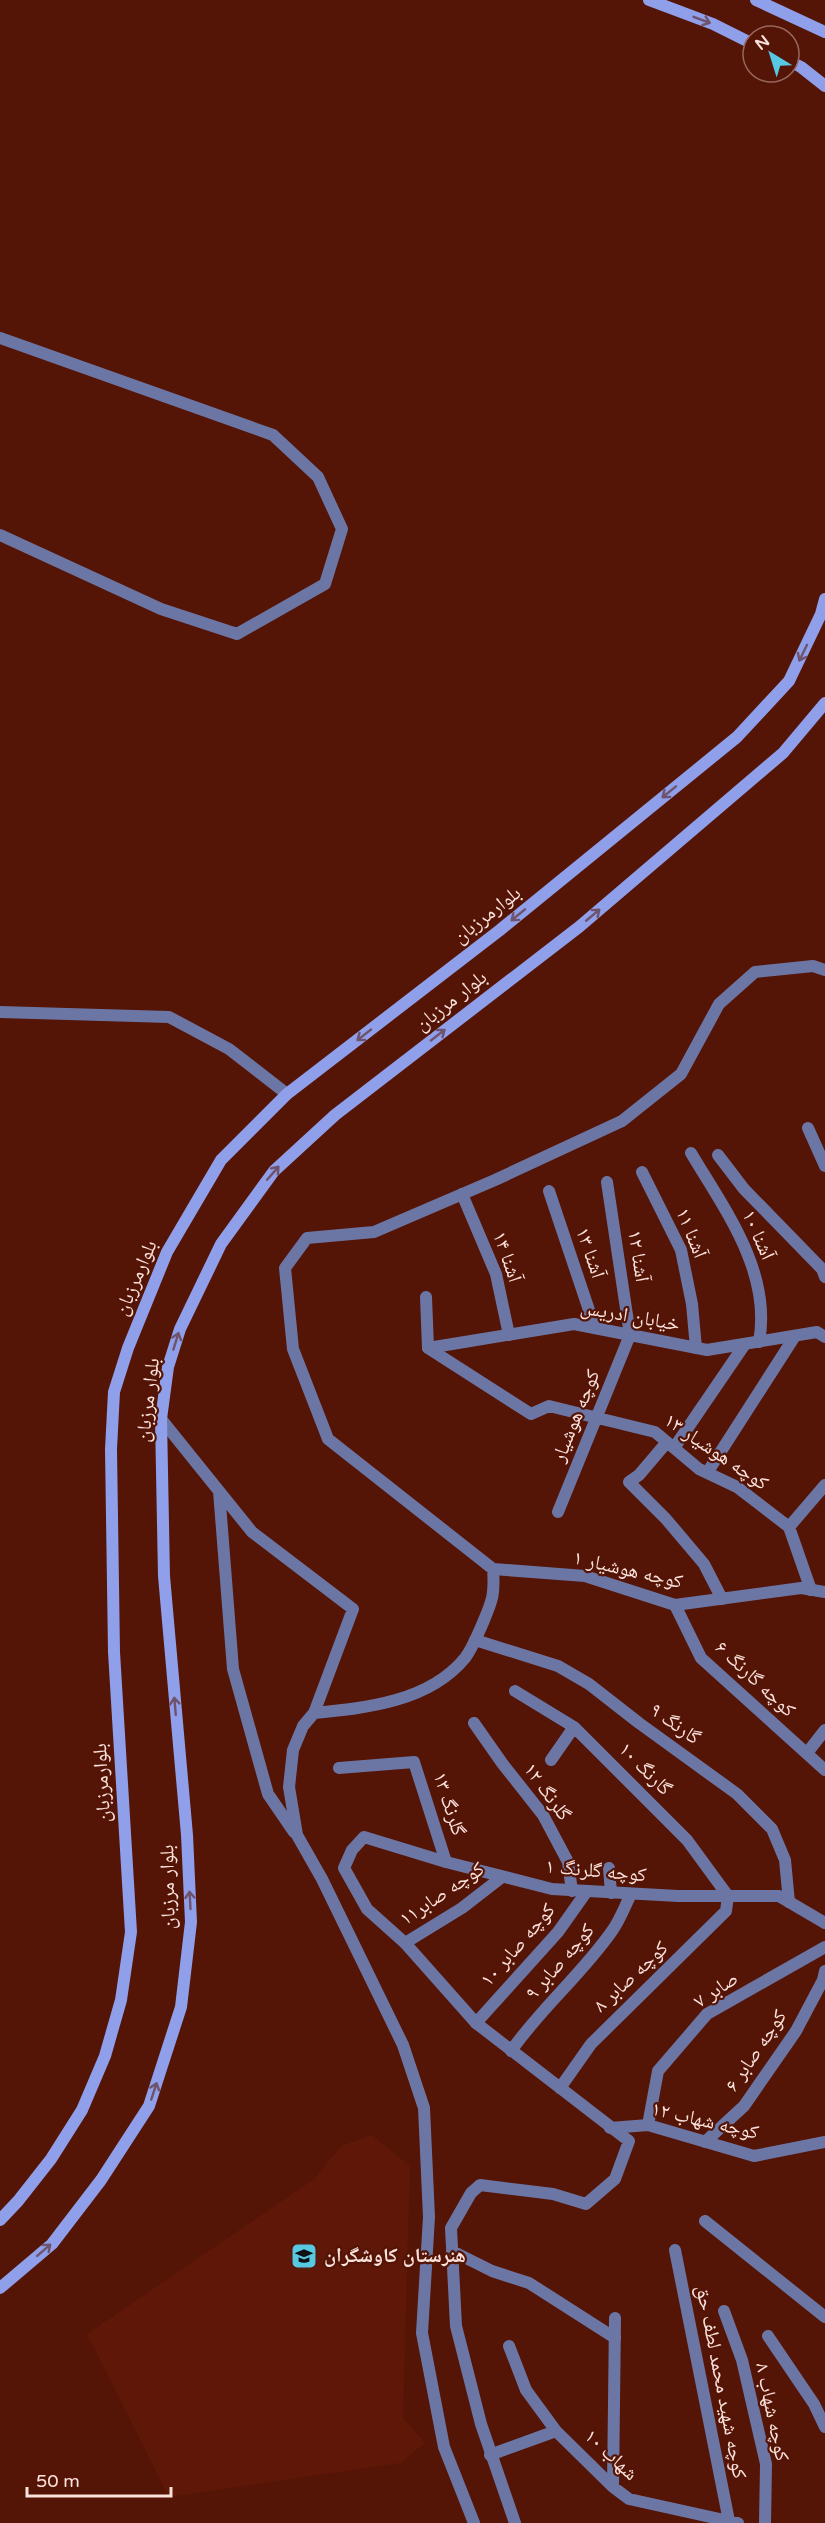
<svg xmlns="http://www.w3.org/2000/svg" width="825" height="2523" font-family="'Varela Round','Noto Naskh Arabic',sans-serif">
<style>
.built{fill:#5f1707}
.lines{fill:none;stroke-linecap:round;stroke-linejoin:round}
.service{stroke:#6c76a5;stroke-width:12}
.minor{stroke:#6c76a5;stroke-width:12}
.secondary{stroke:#8f9fea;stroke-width:12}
.oneway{stroke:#6f536d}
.labels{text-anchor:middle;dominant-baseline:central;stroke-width:4.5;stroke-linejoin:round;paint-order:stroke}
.street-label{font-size:20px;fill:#fbe2dc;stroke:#541406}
.poi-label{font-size:20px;font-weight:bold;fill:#fbe2dc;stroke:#541406;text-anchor:start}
</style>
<rect width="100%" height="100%" fill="#541406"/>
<path class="built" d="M372 2135 410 2166 403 2417 425 2443 401 2463 169 2497 87 2334 314 2179 341 2146Z"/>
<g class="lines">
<path class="service" d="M808 1128 825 1166
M691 1153C725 1210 772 1272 759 1342
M718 1155 744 1189 822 1269 825 1277
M642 1172 681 1250 692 1304 696 1348
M549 1191 595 1328
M462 1194 496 1274 509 1335
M426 1297 428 1348 531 1414 549 1406 655 1432 699 1469 737 1487 789 1527 811 1590
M667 1442 639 1475 629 1482 666 1519 704 1564 722 1599
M674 1448 745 1344
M707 1473 795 1336
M558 1512 630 1335 607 1182
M789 1527 825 1485
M475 1640 558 1666 589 1684 639 1723 737 1794 772 1829 785 1860 789 1902
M515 1691 574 1727 687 1840 728 1896 726 1911 591 2044 560 2088
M474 1723 502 1763 543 1815 568 1862 572 1891
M807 1753 825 1730
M551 1760 574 1727
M339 1768 414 1762 446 1862
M609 1868 611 1893
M405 1943 462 1908 502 1877
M476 2023 558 1932 587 1891
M511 2051C541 2008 582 1974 612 1931 620 1920 625 1906 631 1894
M648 2125 658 2071 707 2014 825 1947
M610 2128 648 2125 754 2156 825 2142
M705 2142 744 2106 796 2031 823 1980 825 1971
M705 2221 825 2317
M675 2250 729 2521
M724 2311 742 2360 766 2464 765 2523
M768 2336 814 2404 825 2427
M509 2346 526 2390 556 2431 613 2487 629 2499 738 2523
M490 2455 556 2431
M613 2487 615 2318"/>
<path class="minor" d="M0 338 273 435 318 477 342 529 325 584 237 634 161 609 0 535
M0 1012 169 1017 229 1049 287 1094
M428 1348 574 1324 707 1350 817 1332 825 1337
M161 1419 252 1532 353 1609 314 1713
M219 1491 233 1669 268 1794 294 1832
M493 1569 585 1576 675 1605 801 1588 825 1592
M675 1605 701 1658 825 1770
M452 2251 492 2271 529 2283 615 2338
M474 2523 444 2447 422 2333 429 2217 424 2108 403 2045 322 1879 297 1835 289 1787 293 1750 303 1726 314 1713C366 1708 429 1702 465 1658 472 1649 477 1636 482 1625 492 1601 495 1596 493 1569L328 1439 293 1349 285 1268 307 1238 374 1232 495 1180 622 1121 681 1074 719 1004 755 972 813 966 825 970
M515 2523 481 2424 456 2326 451 2228 471 2193 480 2185 553 2194 586 2204 615 2179 629 2141 476 2023 405 1943 367 1909 344 1868 352 1850 364 1837 446 1862 552 1889 678 1896H779L825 1923"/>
<path class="secondary" d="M649 0 713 24 753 44
M756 0 825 32
M789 61 801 67 825 86
M0 2220 18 2201 51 2159 82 2110 105 2056 121 2000 131 1932 114 1652 111 1449 114 1392 128 1348 167 1252 221 1160 287 1094 500 930 737 737 789 681 821 614 825 599
M0 2288 52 2244 101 2180 149 2106 181 2007 191 1922 187 1835 164 1576 161 1419 168 1367 180 1329 221 1244 274 1171 335 1115 579 927 783 753 825 703"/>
</g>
<defs><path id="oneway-shaft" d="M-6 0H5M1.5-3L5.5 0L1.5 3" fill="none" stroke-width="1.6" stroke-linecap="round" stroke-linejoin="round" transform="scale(1.5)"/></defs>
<g class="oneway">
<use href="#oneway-shaft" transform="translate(702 20) rotate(21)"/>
<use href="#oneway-shaft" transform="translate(803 653) rotate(116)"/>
<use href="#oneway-shaft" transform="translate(669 792) rotate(141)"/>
<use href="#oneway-shaft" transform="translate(518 915) rotate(141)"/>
<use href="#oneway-shaft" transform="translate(593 915) rotate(-40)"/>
<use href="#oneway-shaft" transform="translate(364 1035) rotate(142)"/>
<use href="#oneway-shaft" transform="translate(438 1035) rotate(-38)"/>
<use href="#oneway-shaft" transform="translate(273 1173) rotate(-49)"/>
<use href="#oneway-shaft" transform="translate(176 1341) rotate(-73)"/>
<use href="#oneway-shaft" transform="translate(175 1706) rotate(-95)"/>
<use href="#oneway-shaft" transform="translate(190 1900) rotate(-93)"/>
<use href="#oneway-shaft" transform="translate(154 2091) rotate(-72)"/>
<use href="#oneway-shaft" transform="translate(44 2250) rotate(-41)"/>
</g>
<defs>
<g id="school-square" transform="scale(1.35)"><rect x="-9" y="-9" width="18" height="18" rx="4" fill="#57c9e2" stroke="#541406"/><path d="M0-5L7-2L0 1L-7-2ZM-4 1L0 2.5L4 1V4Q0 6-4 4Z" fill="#111"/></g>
</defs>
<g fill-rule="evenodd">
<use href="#school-square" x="304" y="2256"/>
</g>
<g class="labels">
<g class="street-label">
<text transform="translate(487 915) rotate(-38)">بلوارمرزبان</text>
<text transform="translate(451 1001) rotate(-38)">بلوار مرزبان</text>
<text transform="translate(691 1233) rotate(68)">آشنا ۱۱</text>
<text transform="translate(758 1235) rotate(66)">آشنا ۱۰</text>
<text transform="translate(590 1253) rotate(71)">آشنا ۱۳</text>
<text transform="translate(638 1256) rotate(81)">آشنا ۱۲</text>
<text transform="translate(507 1257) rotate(71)">آشنا ۱۴</text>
<text transform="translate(136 1278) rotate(-67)">بلوارمرزبان</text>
<text transform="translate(630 1316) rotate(10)">خیابان ادریس</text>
<text transform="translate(148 1400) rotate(-83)">بلوار مرزبان</text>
<text transform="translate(576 1416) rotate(-68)">کوچه هوشیار</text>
<text transform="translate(716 1452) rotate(34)">کوچه هوشیار ۱۳</text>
<text transform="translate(628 1570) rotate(13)">کوچه هوشیار ۱</text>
<text transform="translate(755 1679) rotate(43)">کوچه گارنگ ۶</text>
<text transform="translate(675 1724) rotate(35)">گارنگ ۹</text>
<text transform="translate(645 1769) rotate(45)">گارنگ ۱۰</text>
<text transform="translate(102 1783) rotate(-93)">بلوارمرزبان</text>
<text transform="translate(547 1792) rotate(54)">گلرنگ ۱۲</text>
<text transform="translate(449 1804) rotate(72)">گلرنگ ۱۳</text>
<text transform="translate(596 1871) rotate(5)">کوچه گلرنگ ۱</text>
<text transform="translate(168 1887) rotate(-91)">بلوار مرزبان</text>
<text transform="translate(442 1894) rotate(-34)">کوچه صابر۱۱</text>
<text transform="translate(518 1945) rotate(-49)">کوچه صابر ۱۰</text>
<text transform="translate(560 1962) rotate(-49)">کوچه صابر ۹</text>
<text transform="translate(631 1977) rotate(-43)">کوچه صابر ۸</text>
<text transform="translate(716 1990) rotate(-34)">صابر ۷</text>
<text transform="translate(756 2051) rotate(-56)">کوچه صابر ۶</text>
<text transform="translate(705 2121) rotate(13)">کوچه شهاب ۱۲</text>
<text transform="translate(721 2382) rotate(79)">کوچه شهید محمد لطف حق</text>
<text transform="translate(772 2412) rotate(78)">کوچه شهاب ۸</text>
<text transform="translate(611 2455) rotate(43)">شهاب ۱۰</text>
</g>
<g class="poi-label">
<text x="324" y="2256">هنرستان کاوشگران</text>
</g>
</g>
<g transform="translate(771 54) rotate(322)"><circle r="28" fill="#541406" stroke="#97665c" stroke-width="1.5"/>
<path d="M0-4.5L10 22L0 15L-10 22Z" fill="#57c9e2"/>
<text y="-9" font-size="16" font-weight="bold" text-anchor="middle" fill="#fbe2dc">N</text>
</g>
<path d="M27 2487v9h144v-9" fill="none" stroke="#fbe2dc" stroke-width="3"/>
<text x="36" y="2487" font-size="18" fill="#fbe2dc" stroke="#541406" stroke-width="4.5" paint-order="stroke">50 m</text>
</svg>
